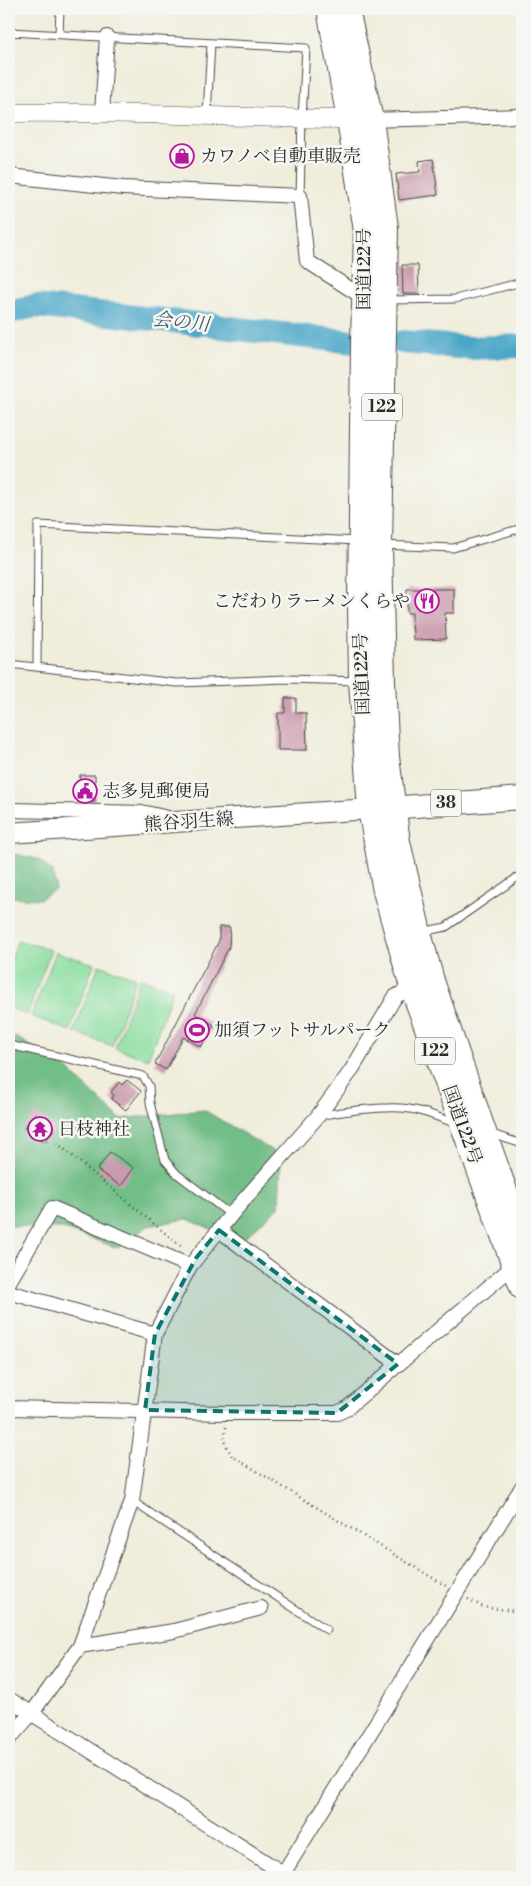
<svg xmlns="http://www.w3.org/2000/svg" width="531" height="1886" font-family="'Libre Bodoni','Noto Serif JP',serif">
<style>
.green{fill:#8ddfa1;stroke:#5c8566}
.forest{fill:#72be87;stroke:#4e7459}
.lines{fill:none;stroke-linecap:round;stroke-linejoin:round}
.river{stroke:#4aa6c8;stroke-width:24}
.building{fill:#ca9bae}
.service-casing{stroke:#494845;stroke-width:9}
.minor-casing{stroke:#494845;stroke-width:16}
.tertiary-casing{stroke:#494845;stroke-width:19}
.secondary-casing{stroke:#494845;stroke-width:22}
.primary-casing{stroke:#494845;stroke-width:24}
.trunk-casing{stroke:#494845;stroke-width:26}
.path{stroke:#494845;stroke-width:2.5;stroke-dasharray:1 4;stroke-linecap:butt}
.service{stroke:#fff;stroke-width:7}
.minor{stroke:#fff;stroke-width:14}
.tertiary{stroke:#fff;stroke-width:18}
.secondary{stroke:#fff;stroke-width:20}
.primary{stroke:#fff;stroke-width:22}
.trunk{stroke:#fff;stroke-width:24}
.marked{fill:#0f766e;fill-opacity:0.2;stroke:#0f766e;stroke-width:4;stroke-dasharray:10 6;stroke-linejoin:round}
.labels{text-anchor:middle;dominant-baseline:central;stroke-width:5;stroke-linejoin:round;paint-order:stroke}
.shield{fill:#f6f6f2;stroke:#686867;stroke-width:1}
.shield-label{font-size:16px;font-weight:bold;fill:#2b2b2b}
.poi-label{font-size:18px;fill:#2b2b2b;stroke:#f6f6f2;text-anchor:start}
.street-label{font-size:18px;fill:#2b2b2b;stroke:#f6f6f2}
.water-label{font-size:19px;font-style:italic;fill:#375c6a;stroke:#f6f6f2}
</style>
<rect width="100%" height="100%" fill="#f6f6f2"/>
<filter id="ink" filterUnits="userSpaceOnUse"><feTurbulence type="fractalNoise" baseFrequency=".02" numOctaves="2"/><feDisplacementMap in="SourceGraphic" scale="10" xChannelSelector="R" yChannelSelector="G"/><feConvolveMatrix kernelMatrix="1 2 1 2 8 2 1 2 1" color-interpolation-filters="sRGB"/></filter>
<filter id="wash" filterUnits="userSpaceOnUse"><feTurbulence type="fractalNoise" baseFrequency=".0096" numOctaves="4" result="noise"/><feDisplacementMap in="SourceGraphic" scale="20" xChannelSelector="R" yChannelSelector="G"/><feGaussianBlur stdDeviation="1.12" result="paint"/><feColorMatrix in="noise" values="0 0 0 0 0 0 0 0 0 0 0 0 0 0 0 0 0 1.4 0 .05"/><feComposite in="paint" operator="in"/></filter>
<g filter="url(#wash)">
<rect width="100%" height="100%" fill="#f0eddb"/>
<path class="green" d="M18 940 51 950 27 1015 9 1007V964Z
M56 952 94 964 70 1031 31 1016Z
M99 965 136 978 112 1046 74 1032Z
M140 978 173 990 148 1059 115 1048Z"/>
<path class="forest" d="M9 853 38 859 53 872 56 889 40 899 9 897Z
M9 1033 62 1064 120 1119 204 1110 281 1156 279 1207 241 1241 187 1219 148 1226 118 1248 61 1228 9 1226Z"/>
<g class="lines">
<path class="river" d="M9 312 35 306 199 324H212L221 327 353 342
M403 342 469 348 522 346"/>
</g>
<g id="blocks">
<path class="building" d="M433 159 438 195 399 200 396 174 420 172 419 161Z
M402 265H418L419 294H403Z
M407 589H454V613H445L446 639 413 640 412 613H407Z
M285 698H296V713H306L307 750H278V713H285Z
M80 775H95V802H80Z
M219 927H230L229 947 195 1014 214 1025 201 1047 183 1037 166 1070 155 1064 219 941Z
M127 1080 141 1091 126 1110 111 1099 114 1095 111 1092 119 1082 122 1085Z
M35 1113 55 1128 45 1142 24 1128Z
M110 1152 134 1168 121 1186 97 1170Z"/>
</g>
</g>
<g filter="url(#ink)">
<use href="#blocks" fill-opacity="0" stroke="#494845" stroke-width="1"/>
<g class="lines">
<g class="service-casing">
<path id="service" d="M9 32 306 48 302 119 300 196
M59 34 60 9
M207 115 211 43
M389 300 455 299 522 282
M382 545 453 548 522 528
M9 664 177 683 286 679 358 681
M37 666 38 525 358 541
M421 932 446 927 522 874
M9 1045 143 1076 149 1086 150 1103 165 1160 177 1174 231 1215
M319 1116C346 1111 373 1107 401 1108 420 1109 440 1118 457 1124
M489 1133 522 1144
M132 1501 327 1630"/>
</g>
<g class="minor-casing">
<path id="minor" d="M102 113 107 37
M366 120 522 116
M9 176 123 188 300 196 307 261 364 298
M9 810 146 813 168 818
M219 1230 398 1364
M9 1282 52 1208 190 1266
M9 1292 155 1334
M9 1408 225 1413H337L346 1409 518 1262
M80 1646 174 1631 261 1608
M9 1699 289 1877
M9 1739 32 1713 80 1646 132 1501 155 1334 190 1266 235 1210 318 1116 351 1071 395 997 412 987
M281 1877 522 1487"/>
</g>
<g class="tertiary-casing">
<path id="tertiary" d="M9 113C122 111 236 118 349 119"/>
</g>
<g class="secondary-casing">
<path id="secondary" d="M9 833 370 809"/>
</g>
<g class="primary-casing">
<path id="primary" d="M376 809 522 798"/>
</g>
<g class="trunk-casing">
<path id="trunk" d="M329 9 349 119 366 231 363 341 360 605 361 681 370 809 385 891 412 987 522 1287
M347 9 371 120 386 228 380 545 383 683 387 757 398 842 419 933 432 981 484 1132 522 1238"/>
</g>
<path class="path" d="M57 1143 183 1248
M226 1427 224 1441 232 1456 446 1586
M468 1599 483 1607 522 1612"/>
<use href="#service" class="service"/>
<use href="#minor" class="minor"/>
<use href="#tertiary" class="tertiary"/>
<use href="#secondary" class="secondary"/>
<use href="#primary" class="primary"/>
<use href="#trunk" class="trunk"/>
</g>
</g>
<path class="marked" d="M219 1230 398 1364 337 1413 145 1410 155 1334 196 1258Z"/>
<defs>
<g id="shop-ring" transform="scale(1.25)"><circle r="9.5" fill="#f6f6f2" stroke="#b5179e" stroke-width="1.5"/><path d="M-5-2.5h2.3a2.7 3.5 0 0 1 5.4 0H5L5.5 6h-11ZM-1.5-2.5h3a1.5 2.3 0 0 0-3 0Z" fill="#b5179e"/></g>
<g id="restaurant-ring" transform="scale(1.25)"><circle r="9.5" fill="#f6f6f2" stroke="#b5179e" stroke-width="1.5"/><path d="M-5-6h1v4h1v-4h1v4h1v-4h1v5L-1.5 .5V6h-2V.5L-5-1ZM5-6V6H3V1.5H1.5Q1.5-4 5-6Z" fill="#b5179e"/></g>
<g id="civic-ring" transform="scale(1.25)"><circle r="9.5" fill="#f6f6f2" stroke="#b5179e" stroke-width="1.5"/><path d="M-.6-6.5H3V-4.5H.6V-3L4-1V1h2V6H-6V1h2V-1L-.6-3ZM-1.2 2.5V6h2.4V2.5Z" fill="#b5179e"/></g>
<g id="stadium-ring" transform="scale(1.25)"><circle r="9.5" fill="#f6f6f2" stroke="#b5179e" stroke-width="1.5"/><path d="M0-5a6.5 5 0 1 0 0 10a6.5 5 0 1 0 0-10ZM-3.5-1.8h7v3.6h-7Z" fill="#b5179e"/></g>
<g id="temple-ring" transform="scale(1.25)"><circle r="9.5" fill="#f6f6f2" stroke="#b5179e" stroke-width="1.5"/><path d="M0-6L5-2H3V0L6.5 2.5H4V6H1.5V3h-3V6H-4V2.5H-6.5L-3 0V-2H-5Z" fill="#b5179e"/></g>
</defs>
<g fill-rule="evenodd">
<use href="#shop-ring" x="182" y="156"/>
<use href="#restaurant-ring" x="427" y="601"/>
<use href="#civic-ring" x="85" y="791"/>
<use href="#stadium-ring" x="197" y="1030"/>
<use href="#temple-ring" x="40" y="1129"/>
</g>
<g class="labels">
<g class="shield">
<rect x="362" y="393.5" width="40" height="27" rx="4"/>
<rect x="431" y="789.5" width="30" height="27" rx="4"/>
<rect x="415" y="1037.5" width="40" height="27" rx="4"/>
</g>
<g class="shield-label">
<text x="382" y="407">122</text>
<text x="446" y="803">38</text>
<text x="435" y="1051">122</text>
</g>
<g class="poi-label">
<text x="200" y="156">カワノベ自動車販売</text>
<text x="410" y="601" text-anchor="end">こだわりラーメンくらや</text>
<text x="102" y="791">志多見郵便局</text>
<text x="214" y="1030">加須フットサルパーク</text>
<text x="58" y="1129">日枝神社</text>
</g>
<g class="street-label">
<text transform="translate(364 269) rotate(-90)">国道122号</text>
<text transform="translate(362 674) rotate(-92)">国道122号</text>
<text transform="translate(189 822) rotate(-4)">熊谷羽生線</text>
<text transform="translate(462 1125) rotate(70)">国道122号</text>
</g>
<g class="water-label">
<text transform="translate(181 322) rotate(6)">会の川</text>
</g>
</g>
<rect width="531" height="1886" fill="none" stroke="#f6f6f2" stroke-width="30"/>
</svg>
